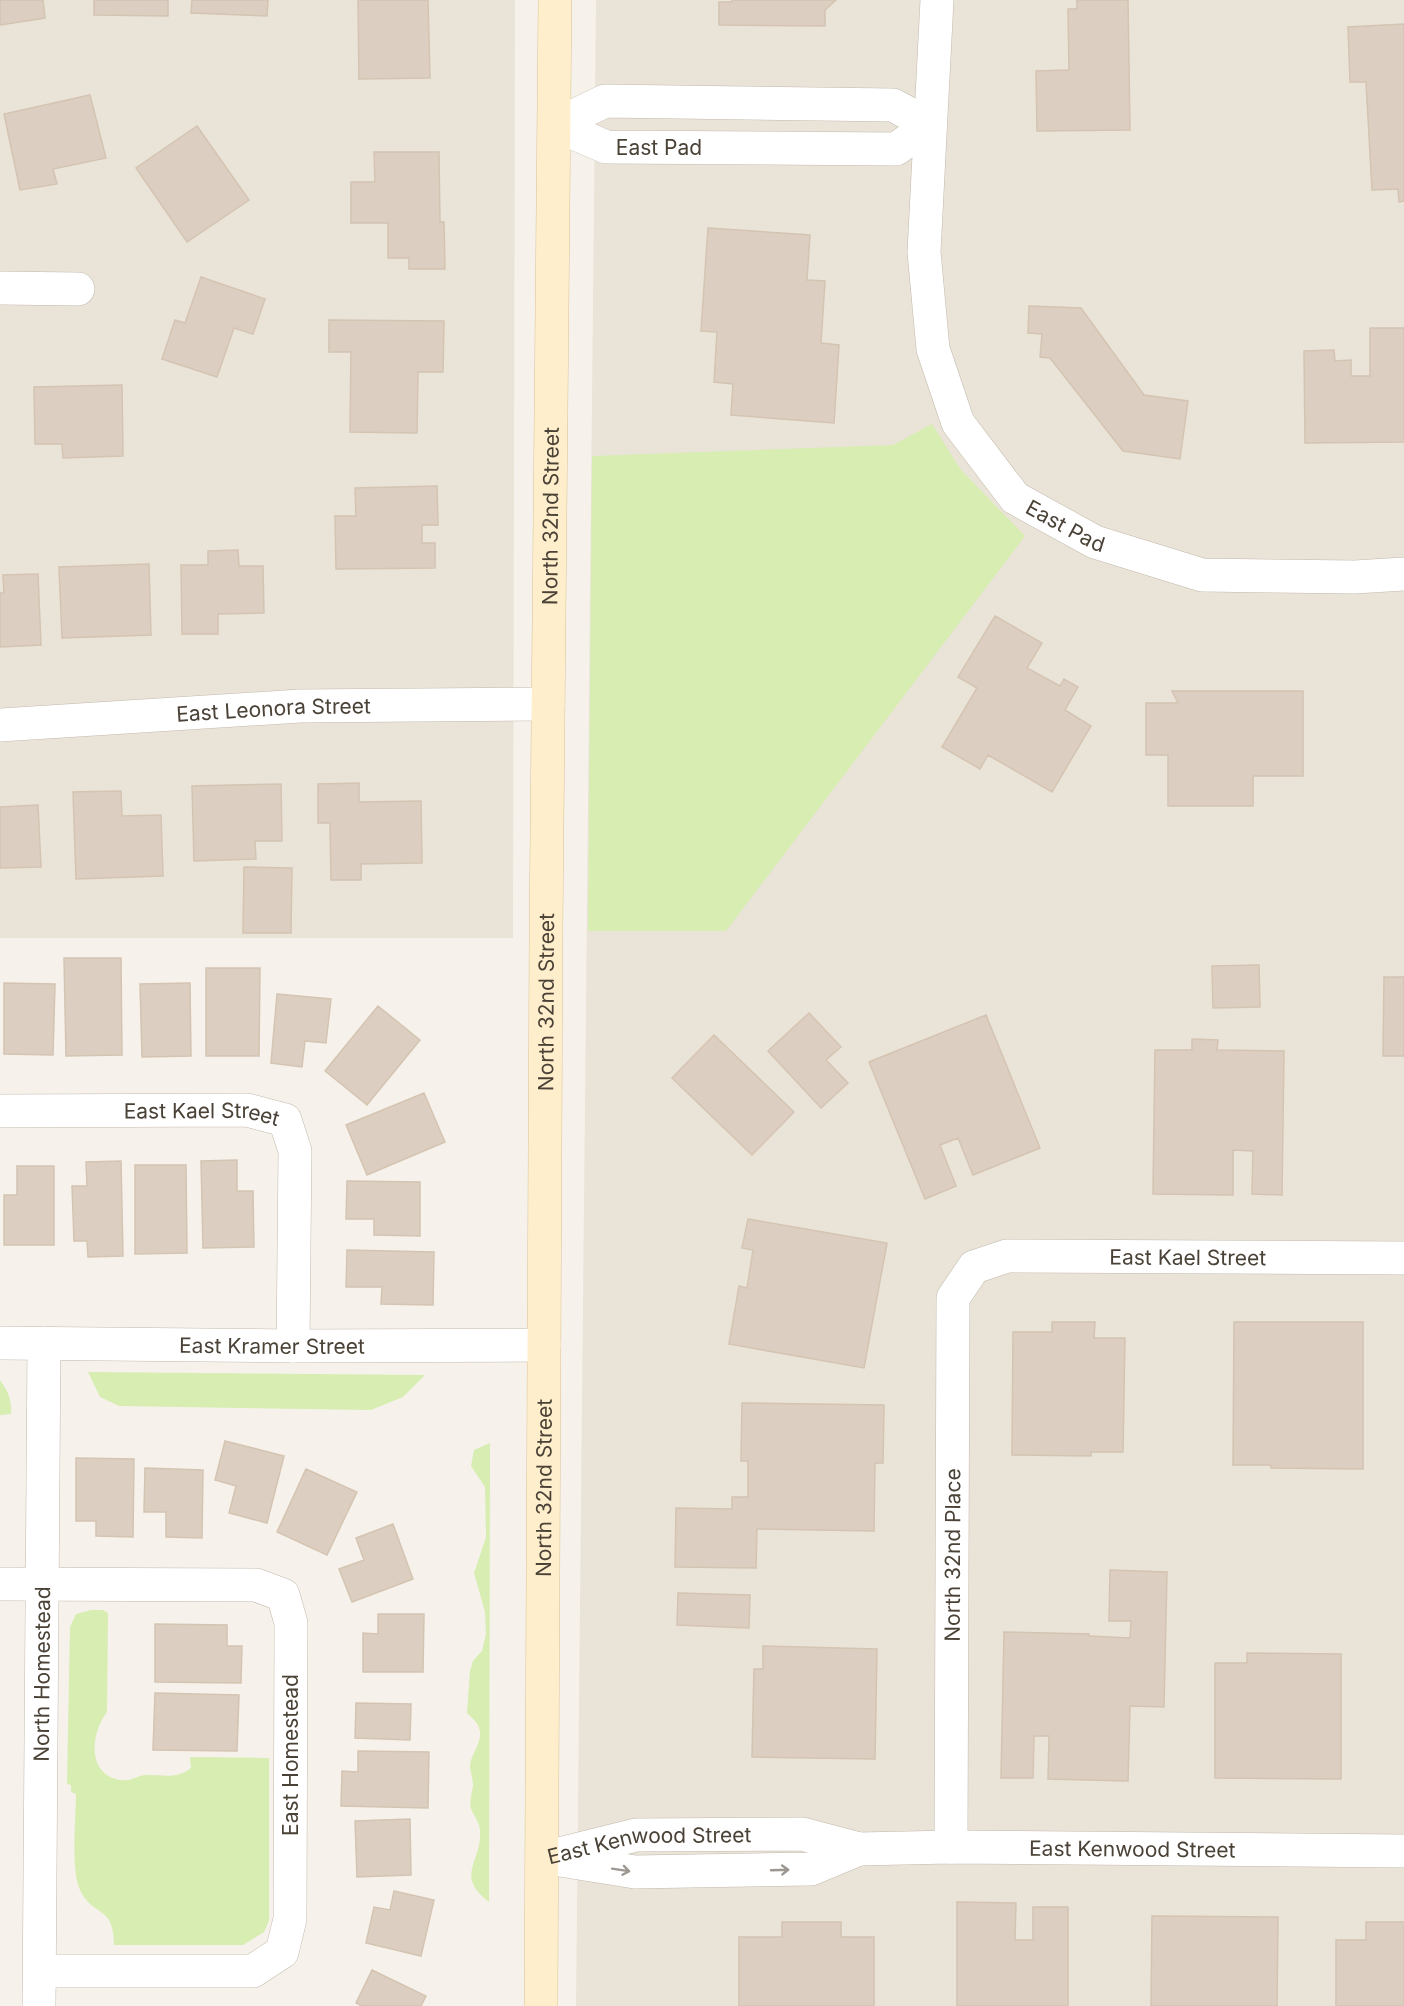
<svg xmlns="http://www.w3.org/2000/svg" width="1404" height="2006" font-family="Inter,sans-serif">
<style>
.residential{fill:#eae3d8}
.green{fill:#d7edb1}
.building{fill:#dccfc2;stroke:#d4c4b1;stroke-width:1.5}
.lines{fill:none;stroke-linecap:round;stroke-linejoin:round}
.street-casing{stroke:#c3b9ac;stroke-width:34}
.secondary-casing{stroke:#d9c298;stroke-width:34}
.street{stroke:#fff;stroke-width:33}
.secondary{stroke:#fec;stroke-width:33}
.oneway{stroke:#9c9791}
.labels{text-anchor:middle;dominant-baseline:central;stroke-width:4.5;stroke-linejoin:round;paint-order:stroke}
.street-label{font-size:21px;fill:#4b4237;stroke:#fff}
</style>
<rect width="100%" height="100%" fill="#f6f2eb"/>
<path class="residential" d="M0 0H515L513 938H0Z
M596 0H1404V2006H576Z"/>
<path class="green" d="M932 424 961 470 1025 536 726 931H588L592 456 893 445Z
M88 1372 425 1375 403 1397 371 1410 119 1406 100 1397Z
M0 1380C8 1391 12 1400 11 1414L0 1415Z
M490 1443 489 1902C454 1875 482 1863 480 1831 480 1823 474 1816 471 1809 469 1801 472 1793 473 1786 473 1779 471 1774 470 1767 470 1755 481 1745 480 1732 479 1723 473 1719 467 1713L470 1671 473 1661 482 1651 486 1634 485 1612 474 1573 486 1537 485 1487 471 1466 474 1450Z
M91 1610H103L108 1613 107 1712C91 1733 86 1774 120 1780 130 1782 138 1775 147 1775 164 1775 177 1779 191 1768L190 1757 269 1758V1921L264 1932 243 1945H114C114 1905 94 1917 81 1892 70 1873 76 1818 76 1794L71 1792V1785L67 1784 70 1627 76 1614Z"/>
<path class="building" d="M0 0H43L45 18 0 25Z
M94 0H168V16L94 15Z
M192 0H268L267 16 191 13Z
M358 0H428L430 78 359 79Z
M732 0H836L825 10V26L719 25V2H732Z
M1077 0H1128L1130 130 1037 131 1036 71 1069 70 1068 9H1077Z
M1404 24V201L1399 202 1398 189 1372 190 1366 82H1350L1348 27Z
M90 95 106 158 53 169 57 184 20 190 4 114Z
M197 126 249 200 187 242 136 168Z
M374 152H439L440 222H444L445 269H409V258H388V223H351V182H375Z
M708 228 810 235 807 280 825 281 821 343 839 345 834 423 731 415 733 384 714 382 717 332 701 331Z
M201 277 265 299 253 334 234 328 217 377 162 359 175 320 185 323Z
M1029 306 1081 308 1144 395 1188 401 1180 459 1123 451 1050 358 1040 357 1042 334 1028 333Z
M329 320 444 321 443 372H418L417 433 350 432 351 352H329Z
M1370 328H1404V442L1305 443 1304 351 1334 350 1335 361 1351 360V376H1370Z
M122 385 123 456 63 458 62 444H35L34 387Z
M437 486 438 525H422V543H435V568L336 569 335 516H356L355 488Z
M238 550 239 566H263L264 613 218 614V634H182L181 565H208V551Z
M149 564 151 635 62 638 59 567Z
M38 574 41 645 0 647V593H4L3 575Z
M995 616 1042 643 1027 668 1060 686 1064 679 1078 687 1065 710 1091 726 1052 792 988 755 980 769 942 747 977 688 958 677Z
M1172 691H1303V776H1253V806H1168V755H1146V703H1178Z
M359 783V802L421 801 422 863 361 864V880H331L330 823H318V784Z
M281 784 282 841H255L256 859 194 861 192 786Z
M121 791 122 816 161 815 163 876 76 879 73 792Z
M38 805 41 867 0 868V807Z
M244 867 292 868 291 933H243Z
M64 958H121L122 1055 66 1056Z
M1259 965 1260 1007 1213 1008 1212 966Z
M206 968H260L259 1056H206Z
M1384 977H1404V1056H1383Z
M4 983 55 984 53 1055 4 1054Z
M190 983 191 1056 142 1057 140 984Z
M277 994 331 999 326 1043 305 1041 302 1067 271 1063Z
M378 1006 420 1040 367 1105 325 1071Z
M809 1013 841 1047 826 1060 848 1083 821 1108 768 1051Z
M986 1015 1040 1148 973 1175 958 1138 940 1145 956 1186 925 1199 869 1062Z
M714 1035 794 1112 752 1155 672 1078Z
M1192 1039 1218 1040 1217 1050 1284 1051 1282 1195 1252 1194 1253 1151 1233 1150V1195L1153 1194 1155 1050H1192Z
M424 1093 445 1142 367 1175 346 1125Z
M237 1160V1191H253L254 1247 203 1248 201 1161Z
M121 1161 123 1256 88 1257 87 1241H74L72 1186H87L86 1162Z
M135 1165H186L187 1253 135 1254Z
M17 1166H54V1245H4V1195H17Z
M347 1181 420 1182V1236L374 1235V1219H346Z
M748 1219 887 1243 864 1368 729 1344 739 1286 747 1288 753 1250 742 1248Z
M347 1250 434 1252 433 1305 381 1304 382 1287H346Z
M1052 1322H1095L1094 1338H1125L1123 1452H1091V1456L1012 1455 1013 1332H1052Z
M1234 1322H1363V1469L1271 1468V1465H1233Z
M742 1403 884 1405 883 1463H875L874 1531 757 1529 756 1568 675 1567 676 1508 732 1509V1497H748V1461H741Z
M225 1441 284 1456 267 1523 229 1513 236 1486 215 1480Z
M76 1458 134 1459 133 1537 96 1536V1521H76Z
M145 1468 203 1470 202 1538 166 1537V1512H144Z
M306 1469 357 1492 327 1555 277 1532Z
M393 1524 413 1579 352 1602 339 1569 364 1560 356 1538Z
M1110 1570 1167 1572 1164 1707 1130 1706 1128 1781 1048 1779 1049 1736H1034L1033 1778H1001L1004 1632 1089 1634V1636L1130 1638 1131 1621H1109Z
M678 1593 750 1595 749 1628 677 1625Z
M378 1614H424L423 1672H363V1633L378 1634Z
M155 1624 227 1625V1646H242L241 1683 155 1682Z
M763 1646 877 1649 875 1759 752 1757 754 1669H763Z
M1247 1653 1341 1654V1779L1215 1778V1663H1247Z
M155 1693 239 1695 237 1751 153 1750Z
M356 1703 411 1704 410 1740 355 1738Z
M358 1751 429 1752 428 1808 341 1806 342 1771 358 1772Z
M410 1819 411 1875 357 1877 355 1821Z
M394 1891 434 1900 421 1956 366 1943 374 1907 390 1910Z
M957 1902 1016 1903 1015 1940H1033V1907H1068V2006H957Z
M1152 1916 1278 1917 1277 2006H1151Z
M782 1922H841V1937H874V2006H739V1937H782Z
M1366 1922H1404V2006H1336V1940H1366Z
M372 1970 426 1996 421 2006H362L356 2003Z"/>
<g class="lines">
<g class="street-casing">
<g id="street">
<path id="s1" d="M937 0 924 252 933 349 958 423 1015 498 1095 542 1202 575 1355 577 1404 574"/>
<path d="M605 101 893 105 930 125 896 149 606 147 555 125Z"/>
<path d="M0 288 78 289"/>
<path id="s2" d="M0 725 300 706 548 704"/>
<path id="s3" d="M0 1111 247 1110 285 1120 295 1151 293 1346"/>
<path id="s4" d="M0 1343 293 1346 544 1345"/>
<path d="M0 1584 256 1585 283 1595 291 1623 290 1919 282 1952 253 1971H40"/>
<path id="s5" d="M951 1847 953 1298 974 1267 1007 1256 1404 1258"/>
<path id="s6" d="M543 1858 636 1835 802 1834 859 1849 951 1847 1404 1851"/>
<path d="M560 1860 635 1872 811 1869 859 1849"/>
<path id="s7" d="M39 2006 44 1343"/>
</g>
</g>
<g class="secondary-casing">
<g id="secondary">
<path id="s8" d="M541 2006 546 931 555 0"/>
</g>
</g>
<use href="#street" class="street"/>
<use href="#secondary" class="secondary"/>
</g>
<defs><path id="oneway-shaft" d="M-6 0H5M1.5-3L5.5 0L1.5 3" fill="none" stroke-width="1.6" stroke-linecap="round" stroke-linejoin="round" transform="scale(1.5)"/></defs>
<g class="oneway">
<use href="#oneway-shaft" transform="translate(621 1870) rotate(9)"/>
<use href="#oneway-shaft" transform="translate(780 1870) rotate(-2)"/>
</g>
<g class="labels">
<g class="street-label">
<text x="659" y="147">East Pad</text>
<text stroke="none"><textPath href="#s8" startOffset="1490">North 32nd Street</textPath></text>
<text stroke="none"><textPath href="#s1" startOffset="580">East Pad</textPath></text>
<text stroke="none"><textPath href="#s2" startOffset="274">East Leonora Street</textPath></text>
<text stroke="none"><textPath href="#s8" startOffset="1004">North 32nd Street</textPath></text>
<text stroke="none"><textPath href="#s3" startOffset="202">East Kael Street</textPath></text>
<text stroke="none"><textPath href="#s5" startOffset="802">East Kael Street</textPath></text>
<text stroke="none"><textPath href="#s4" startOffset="272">East Kramer Street</textPath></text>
<text stroke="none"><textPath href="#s8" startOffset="518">North 32nd Street</textPath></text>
<text stroke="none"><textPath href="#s5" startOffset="292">North 32nd Place</textPath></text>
<text stroke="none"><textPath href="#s7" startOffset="332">North Homestead</textPath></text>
<text transform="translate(290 1755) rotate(-90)">East Homestead</text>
<text stroke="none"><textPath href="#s6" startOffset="108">East Kenwood Street</textPath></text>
<text stroke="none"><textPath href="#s6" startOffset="594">East Kenwood Street</textPath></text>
</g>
</g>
</svg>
